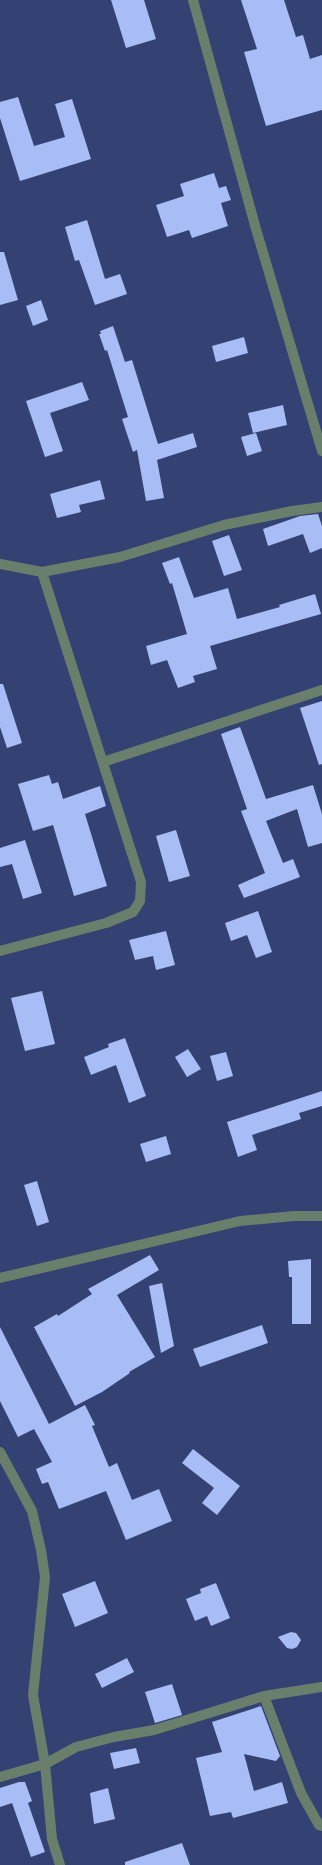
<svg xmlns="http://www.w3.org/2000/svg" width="322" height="1865" font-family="'Open Sans',sans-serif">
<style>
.building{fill:#a8bcf5}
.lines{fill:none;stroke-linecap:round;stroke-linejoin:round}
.minor{stroke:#697f6c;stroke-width:10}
</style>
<rect width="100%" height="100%" fill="#334272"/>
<path class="building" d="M111 0H144L156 39 126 48Z
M241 0H284L296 37 303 35 310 59 322 55V110L266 126 244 52 257 49Z
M18 97 34 146 65 137 55 104 72 99 91 159 20 181 0 118V102Z
M214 173 219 188 226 186 231 200 221 203 228 226 192 238 189 230 167 237 156 205 184 196 180 184Z
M87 220 105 279 120 274 127 294 95 305 79 260 75 261 65 227Z
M0 252H4L18 300 0 305Z
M41 300 48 320 33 326 26 306Z
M113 326 125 362 132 360 158 444 193 433 197 447 157 460 164 498 146 501 137 450 133 452 122 419 128 417 107 350 105 351 99 334H101L100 331Z
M244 337 248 353 216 362 212 346Z
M82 382 89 400 50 413 63 451 45 457 26 401Z
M283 405 287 425 253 433 248 413Z
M256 433 262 451 247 456 241 437Z
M100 480 105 499 79 505 81 512 57 518 50 494Z
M318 514 322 526V548L310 553 303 534 268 546 263 529 300 516Z
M229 535 242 570 224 576 212 541Z
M179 557 194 598 228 588 237 619 280 607 279 605 315 594 321 614 210 646 217 669 193 676 195 682 178 688 167 660 151 665 146 646 187 634 172 583 170 584 162 563Z
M0 684H3L22 743 7 748 0 727Z
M322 701V764L319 765 300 708Z
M240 727 266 799 313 785 322 814V843L308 847 297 809 266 821 283 863 293 859 300 877 244 898 238 885 265 873 241 811 247 809 221 734Z
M49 775 52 784 58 782 63 799 100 786 106 806 85 814 107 886 74 896 53 825 33 831 18 784Z
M176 830 190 876 169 882 156 836Z
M25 840 42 893 23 899 12 864 0 867V848Z
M258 911 272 952 256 958 247 935 231 941 225 923Z
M166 931 175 965 156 970 153 956 135 960 129 940Z
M42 991 55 1044 25 1051 11 998Z
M125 1038 146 1096 129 1103 116 1065 91 1075 84 1057 109 1047 108 1044Z
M188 1049 201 1069 187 1077 175 1057Z
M226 1052 233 1076 217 1081 210 1056Z
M322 1091V1106L299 1113 301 1119 252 1135 257 1150 238 1157 227 1122Z
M166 1136 171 1154 146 1162 140 1144Z
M37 1181 49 1222 37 1226 24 1185Z
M150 1255 159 1270 117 1295 155 1357 129 1372 130 1373 102 1392 75 1406 34 1327 57 1314 58 1316 92 1294 88 1289Z
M311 1259V1324H292V1277H289L288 1261Z
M162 1283 174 1346 161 1353 149 1286Z
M262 1325 268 1343 200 1367 193 1349Z
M0 1327 49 1424 85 1405 95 1425 92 1426 109 1467 117 1463 132 1500 159 1489 172 1521 126 1540 106 1491 59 1509 48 1482 42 1484 36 1469 52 1462 34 1429 18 1437 0 1401Z
M193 1449 240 1486 217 1515 202 1503 214 1488 182 1463Z
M95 1581 108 1613 75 1627 62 1594Z
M216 1583 230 1618 211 1626 207 1616 195 1621 186 1599 201 1593 200 1589Z
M291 1632 296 1633 301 1640 297 1647 292 1649 287 1648 278 1637Z
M127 1658 134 1672 102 1688 95 1674Z
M172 1684 182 1715 155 1723 145 1692Z
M261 1706 280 1756 276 1761 244 1754 254 1791 282 1782 288 1803 233 1818 231 1812 210 1816 196 1758 222 1752 212 1722Z
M136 1748 140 1763 114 1769 110 1753Z
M19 1782H25L32 1801 28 1803 45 1852 31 1857 12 1803 0 1807V1788Z
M108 1788 115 1819 94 1824 90 1793Z
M182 1843 190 1865H125V1862Z"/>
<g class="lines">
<path class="minor" d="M193 0 256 229 322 451
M0 564 42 572 120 557 224 525 292 511 322 507
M103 762 322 690
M0 951 106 923 133 912 140 901 141 882 42 572
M0 1278 240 1221 294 1216H322
M0 1452 32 1511 41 1550 45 1577 33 1695 45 1764 52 1839 60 1865
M264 1696 301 1793 319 1825 322 1826
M0 1777 45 1764 76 1747 114 1737 154 1730 264 1696 322 1687"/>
</g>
</svg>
